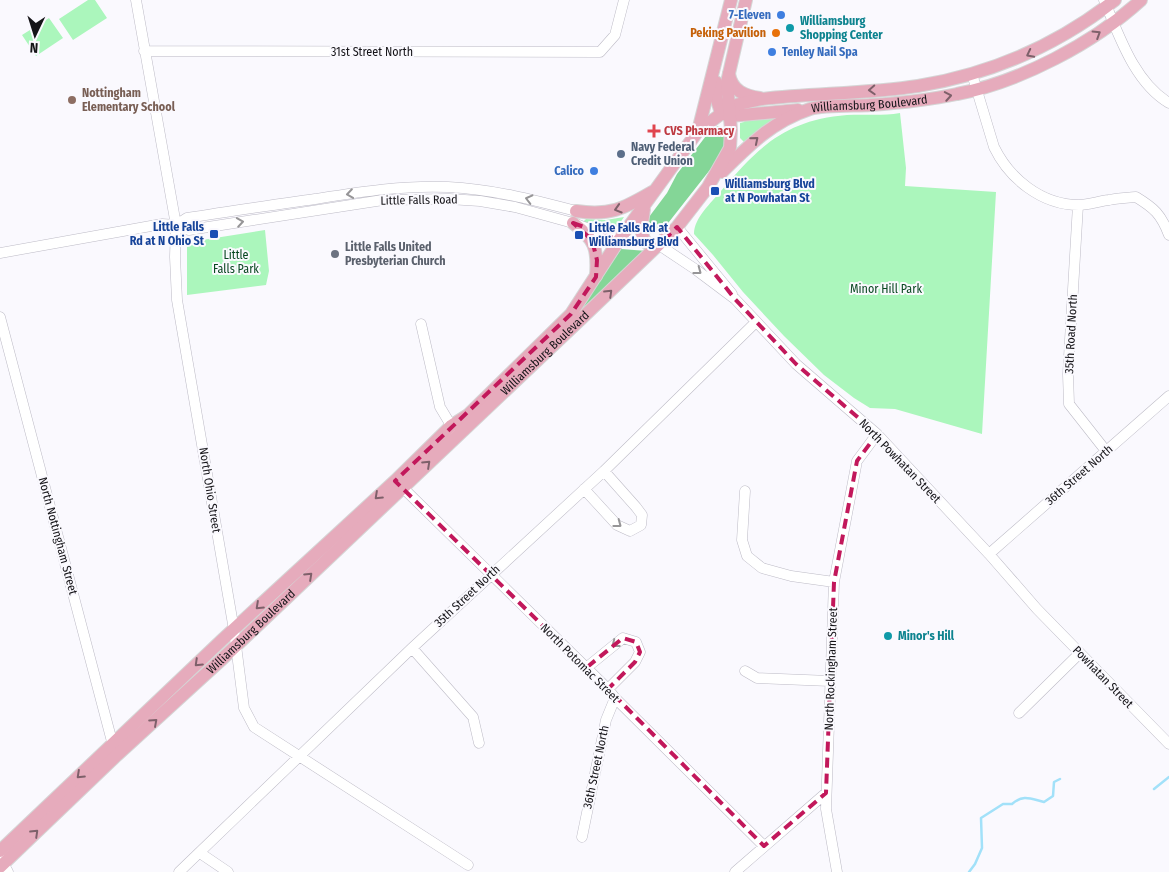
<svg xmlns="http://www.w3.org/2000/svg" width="1169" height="872" font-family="'Fira Sans Condensed',sans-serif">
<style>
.green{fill:#abf6bc}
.forest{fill:#84d697}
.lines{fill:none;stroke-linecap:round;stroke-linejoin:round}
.stream{stroke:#a2e1f9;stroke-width:2.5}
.minor-casing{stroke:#bdbbc6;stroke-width:11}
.major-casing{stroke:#d5d5d5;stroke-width:14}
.minor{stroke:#fff;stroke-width:10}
.major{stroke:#e6abbc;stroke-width:12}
.oneway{stroke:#7e606a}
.oneway2{stroke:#969597}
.marked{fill:none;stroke:#c2185b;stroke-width:4;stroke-dasharray:10 6;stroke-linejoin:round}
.shop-dot{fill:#3f7fe0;stroke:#faf9fe;stroke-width:2}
.culture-dot{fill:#0f9aa8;stroke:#faf9fe;stroke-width:2}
.food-dot{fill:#e8710a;stroke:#faf9fe;stroke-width:2}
.education-dot{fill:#8d6e63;stroke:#faf9fe;stroke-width:2}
.health-dot{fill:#e0444e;stroke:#faf9fe;stroke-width:2}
.service-dot{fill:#5c6f8a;stroke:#faf9fe;stroke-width:2}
.transit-dot{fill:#1a4fb4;stroke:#faf9fe;stroke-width:2}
.worship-dot{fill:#6b7280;stroke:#faf9fe;stroke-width:2}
.labels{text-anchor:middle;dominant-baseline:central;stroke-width:4;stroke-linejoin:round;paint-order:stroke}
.shop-label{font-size:12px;font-weight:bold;fill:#366cbe;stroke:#faf9fe;text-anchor:end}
.culture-label{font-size:12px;font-weight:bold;fill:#0d838f;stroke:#faf9fe;text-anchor:start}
.food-label{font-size:12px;font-weight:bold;fill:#c56008;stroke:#faf9fe;text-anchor:end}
.street-label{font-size:12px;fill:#151418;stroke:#faf9fe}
.education-label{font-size:12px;font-weight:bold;fill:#785e54;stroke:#faf9fe;text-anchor:start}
.health-label{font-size:12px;font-weight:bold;fill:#be3a42;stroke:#faf9fe;text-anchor:start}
.service-label{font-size:12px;font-weight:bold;fill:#4e5e75;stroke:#faf9fe;text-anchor:start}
.transit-label{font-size:12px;font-weight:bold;fill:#164399;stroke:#faf9fe;text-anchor:start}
.worship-label{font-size:12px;font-weight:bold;fill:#5b616d;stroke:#faf9fe;text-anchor:start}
.park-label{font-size:12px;fill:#094821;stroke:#faf9fe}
</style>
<rect width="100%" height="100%" fill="#faf9fe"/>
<path class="green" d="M88 0H95L107 18 73 40 59 19Z
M49 18 63 38 36 56 22 35Z
M900 113 906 168 905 186 996 192 982 434 895 409 870 408 854 398 824 375 784 336 743 292 713 255 694 234C694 218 711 203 721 191 759 146 786 120 847 115 865 114 883 116 900 113Z
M774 119 744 142 740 138V123L744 122 745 120Z
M624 217 614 232 585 223 584 221 586 219 606 220Z
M265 230 269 271 266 285 187 295V244L196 241Z"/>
<path class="forest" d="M718 126 725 130V143L720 157 665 227 656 232 646 235V223L649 217 667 193 677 174 712 128Z
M621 249 647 251 553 339 585 303Z"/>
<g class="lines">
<path class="stream" d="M1154 789 1169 777
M969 872 975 864 982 848 981 818 1003 804H1012C1023 794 1031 799 1044 802L1053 796 1054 782 1060 779"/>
<g class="minor-casing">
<path id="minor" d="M136 0 176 225 175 257 177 300 234 630 244 708 254 727 468 865
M1104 0C1119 35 1134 82 1169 103
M144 51 600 52 615 35 624 0
M972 74 994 147C1009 178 1041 205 1079 205 1089 205 1099 201 1109 200 1118 198 1127 198 1136 197 1154 208 1161 214 1169 235
M1078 205 1068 374 1069 404 1106 451
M176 225 187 218C230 211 273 205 315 199 360 192 403 185 448 187 492 189 534 200 576 211
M677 227 732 294
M0 253 162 224 176 225 189 230 383 200 449 199 480 201 515 207 573 223 619 240 645 242 659 245 695 269 735 299 796 364 877 434 989 554 1037 609 1169 744
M0 317 114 749
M421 324 440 407 455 432
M398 483 608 689 615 698 764 846
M584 489 617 525 630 531 641 525 642 515 636 507 604 471
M745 491 742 540 747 556 762 568 791 576 834 582
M989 554 1169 396
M412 648 473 717 479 743
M586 668 623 638 636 642 640 652 635 662 608 689
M745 671 757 678 830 681
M1019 713 1080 653
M582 837 606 720 615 698
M200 853 228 872
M0 858 8 872
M179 872 412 648 604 471 756 322
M735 872 826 793
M837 872 826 809 834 582 857 461 877 434"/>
</g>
<g class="major-casing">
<g id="major">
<path d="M729 74C732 91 745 96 760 98"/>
<path d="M716 82V97L721 113"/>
<path d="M724 114 730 116 798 110"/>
<path d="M698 131 731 0"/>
<path id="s1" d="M722 172C749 145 773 121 810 109 824 105 855 106 871 105 900 103 929 100 957 94 1020 82 1094 43 1141 0"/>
<path d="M644 209 641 231 645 242"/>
<path d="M576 211C610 216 623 209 652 192"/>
<path d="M573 223C595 239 598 249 596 276"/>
<path d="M0 851 222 640 395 481 451 426 468 415 571 314 619 240 698 131 729 108 739 104 762 99C813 93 866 94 918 86 992 74 1056 46 1115 0"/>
<path id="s2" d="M0 867 117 755 221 660 582 318 677 227 708 187 730 148 731 130 727 82 746 0"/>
</g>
</g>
<use href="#minor" class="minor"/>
<use href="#major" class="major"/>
</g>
<defs><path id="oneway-chevron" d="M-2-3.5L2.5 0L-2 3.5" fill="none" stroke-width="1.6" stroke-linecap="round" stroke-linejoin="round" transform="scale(1.25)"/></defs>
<g class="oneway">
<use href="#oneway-chevron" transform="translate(1097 34) rotate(-32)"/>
<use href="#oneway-chevron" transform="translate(1030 54) rotate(153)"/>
<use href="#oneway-chevron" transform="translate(872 90) rotate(177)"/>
<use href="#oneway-chevron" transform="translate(948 96) rotate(-10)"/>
<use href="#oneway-chevron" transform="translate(755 140) rotate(-40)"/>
<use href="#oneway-chevron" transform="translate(618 209) rotate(163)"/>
<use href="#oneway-chevron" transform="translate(609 293) rotate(-44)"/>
<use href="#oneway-chevron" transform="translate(427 464) rotate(-43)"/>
<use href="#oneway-chevron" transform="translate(378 496) rotate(137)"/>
<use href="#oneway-chevron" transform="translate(309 576) rotate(-43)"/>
<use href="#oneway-chevron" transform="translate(259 606) rotate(137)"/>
<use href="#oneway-chevron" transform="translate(198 663) rotate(136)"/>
<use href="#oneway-chevron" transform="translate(154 722) rotate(-42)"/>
<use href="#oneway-chevron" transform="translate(80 775) rotate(137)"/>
<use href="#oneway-chevron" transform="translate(35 833) rotate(-44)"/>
</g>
<g class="oneway2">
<use href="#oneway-chevron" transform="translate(350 194) rotate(172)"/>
<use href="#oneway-chevron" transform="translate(529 199) rotate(-166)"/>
<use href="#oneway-chevron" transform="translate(240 222) rotate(-9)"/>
<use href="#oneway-chevron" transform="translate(698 271) rotate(37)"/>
<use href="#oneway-chevron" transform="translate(618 524) rotate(37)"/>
<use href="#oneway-chevron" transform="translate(615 644) rotate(142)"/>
</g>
<path class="marked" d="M573 223 619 240 659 245 677 227 735 299 796 364 877 434 857 461 834 582 826 793 764 846 608 689 635 662 640 652 636 642 623 638 586 668 395 481 571 314 596 277 597 260 592 240Z"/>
<g class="shop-dot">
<circle cx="781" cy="15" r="5"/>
<circle cx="772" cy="52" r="5"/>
<circle cx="594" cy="171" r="5"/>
</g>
<g class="culture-dot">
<circle cx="790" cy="28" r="5"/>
<circle cx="888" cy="636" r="5"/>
</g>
<circle class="food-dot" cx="776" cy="33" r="5"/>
<circle class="education-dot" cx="72" cy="100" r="5"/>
<path class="health-dot" d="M651.5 123.5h5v5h5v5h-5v5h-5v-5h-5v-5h5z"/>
<circle class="service-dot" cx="621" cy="154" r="5"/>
<g class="transit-dot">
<rect x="710" y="186" width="10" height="10" rx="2.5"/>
<rect x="209" y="229" width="10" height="10" rx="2.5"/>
<rect x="574" y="230" width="10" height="10" rx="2.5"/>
</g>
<circle class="worship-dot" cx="335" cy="254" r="5"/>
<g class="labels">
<g class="shop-label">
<text x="771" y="15">7-Eleven</text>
<text x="782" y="52" text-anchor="start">Tenley Nail Spa</text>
<text x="584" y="171">Calico</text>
</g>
<g class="culture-label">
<text x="800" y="21">Williamsburg<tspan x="800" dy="14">Shopping Center</tspan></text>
<text x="898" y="636">Minor's Hill</text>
</g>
<g class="food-label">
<text x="766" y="33">Peking Pavilion</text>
</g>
<g class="street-label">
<text x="372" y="52">31st Street North</text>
<text stroke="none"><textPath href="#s1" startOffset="169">Williamsburg Boulevard</textPath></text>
<text transform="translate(419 200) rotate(-1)">Little Falls Road</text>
<text transform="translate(1071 334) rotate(-87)">35th Road North</text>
<text stroke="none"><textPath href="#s2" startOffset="749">Williamsburg Boulevard</textPath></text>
<text transform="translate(900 461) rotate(46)">North Powhatan Street</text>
<text transform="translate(1079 475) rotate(-41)">36th Street North</text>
<text transform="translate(210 490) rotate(81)">North Ohio Street</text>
<text transform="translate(58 536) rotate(75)">North Nottingham Street</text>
<text transform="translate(467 596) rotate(-43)">35th Street North</text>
<text stroke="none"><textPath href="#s2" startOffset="344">Williamsburg Boulevard</textPath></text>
<text transform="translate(580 663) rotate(45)">North Potomac Street</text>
<text transform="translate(831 669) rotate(-88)">North Rockingham Street</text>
<text transform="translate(1103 677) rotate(46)">Powhatan Street</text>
<text transform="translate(596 767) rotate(-78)">36th Street North</text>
</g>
<g class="education-label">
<text x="82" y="93">Nottingham<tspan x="82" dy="14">Elementary School</tspan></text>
</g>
<g class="health-label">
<text x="664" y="131">CVS Pharmacy</text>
</g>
<g class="service-label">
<text x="631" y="147">Navy Federal<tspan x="631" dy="14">Credit Union</tspan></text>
</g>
<g class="transit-label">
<text x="725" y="184">Williamsburg Blvd<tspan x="725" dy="14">at N Powhatan St</tspan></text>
<text x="204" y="227" text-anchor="end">Little Falls<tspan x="204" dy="14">Rd at N Ohio St</tspan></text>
<text x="589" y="228">Little Falls Rd at<tspan x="589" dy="14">Williamsburg Blvd</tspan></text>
</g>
<g class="worship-label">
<text x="345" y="247">Little Falls United<tspan x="345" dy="14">Presbyterian Church</tspan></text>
</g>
<g class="park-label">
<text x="236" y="255">Little<tspan x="236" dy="14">Falls Park</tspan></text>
<text x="886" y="289">Minor Hill Park</text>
</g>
</g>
<g transform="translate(35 35) rotate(184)" stroke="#faf9fe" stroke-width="4" paint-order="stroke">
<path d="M0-4L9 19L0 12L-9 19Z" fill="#151418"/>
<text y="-8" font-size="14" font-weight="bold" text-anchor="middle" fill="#151418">N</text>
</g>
</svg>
